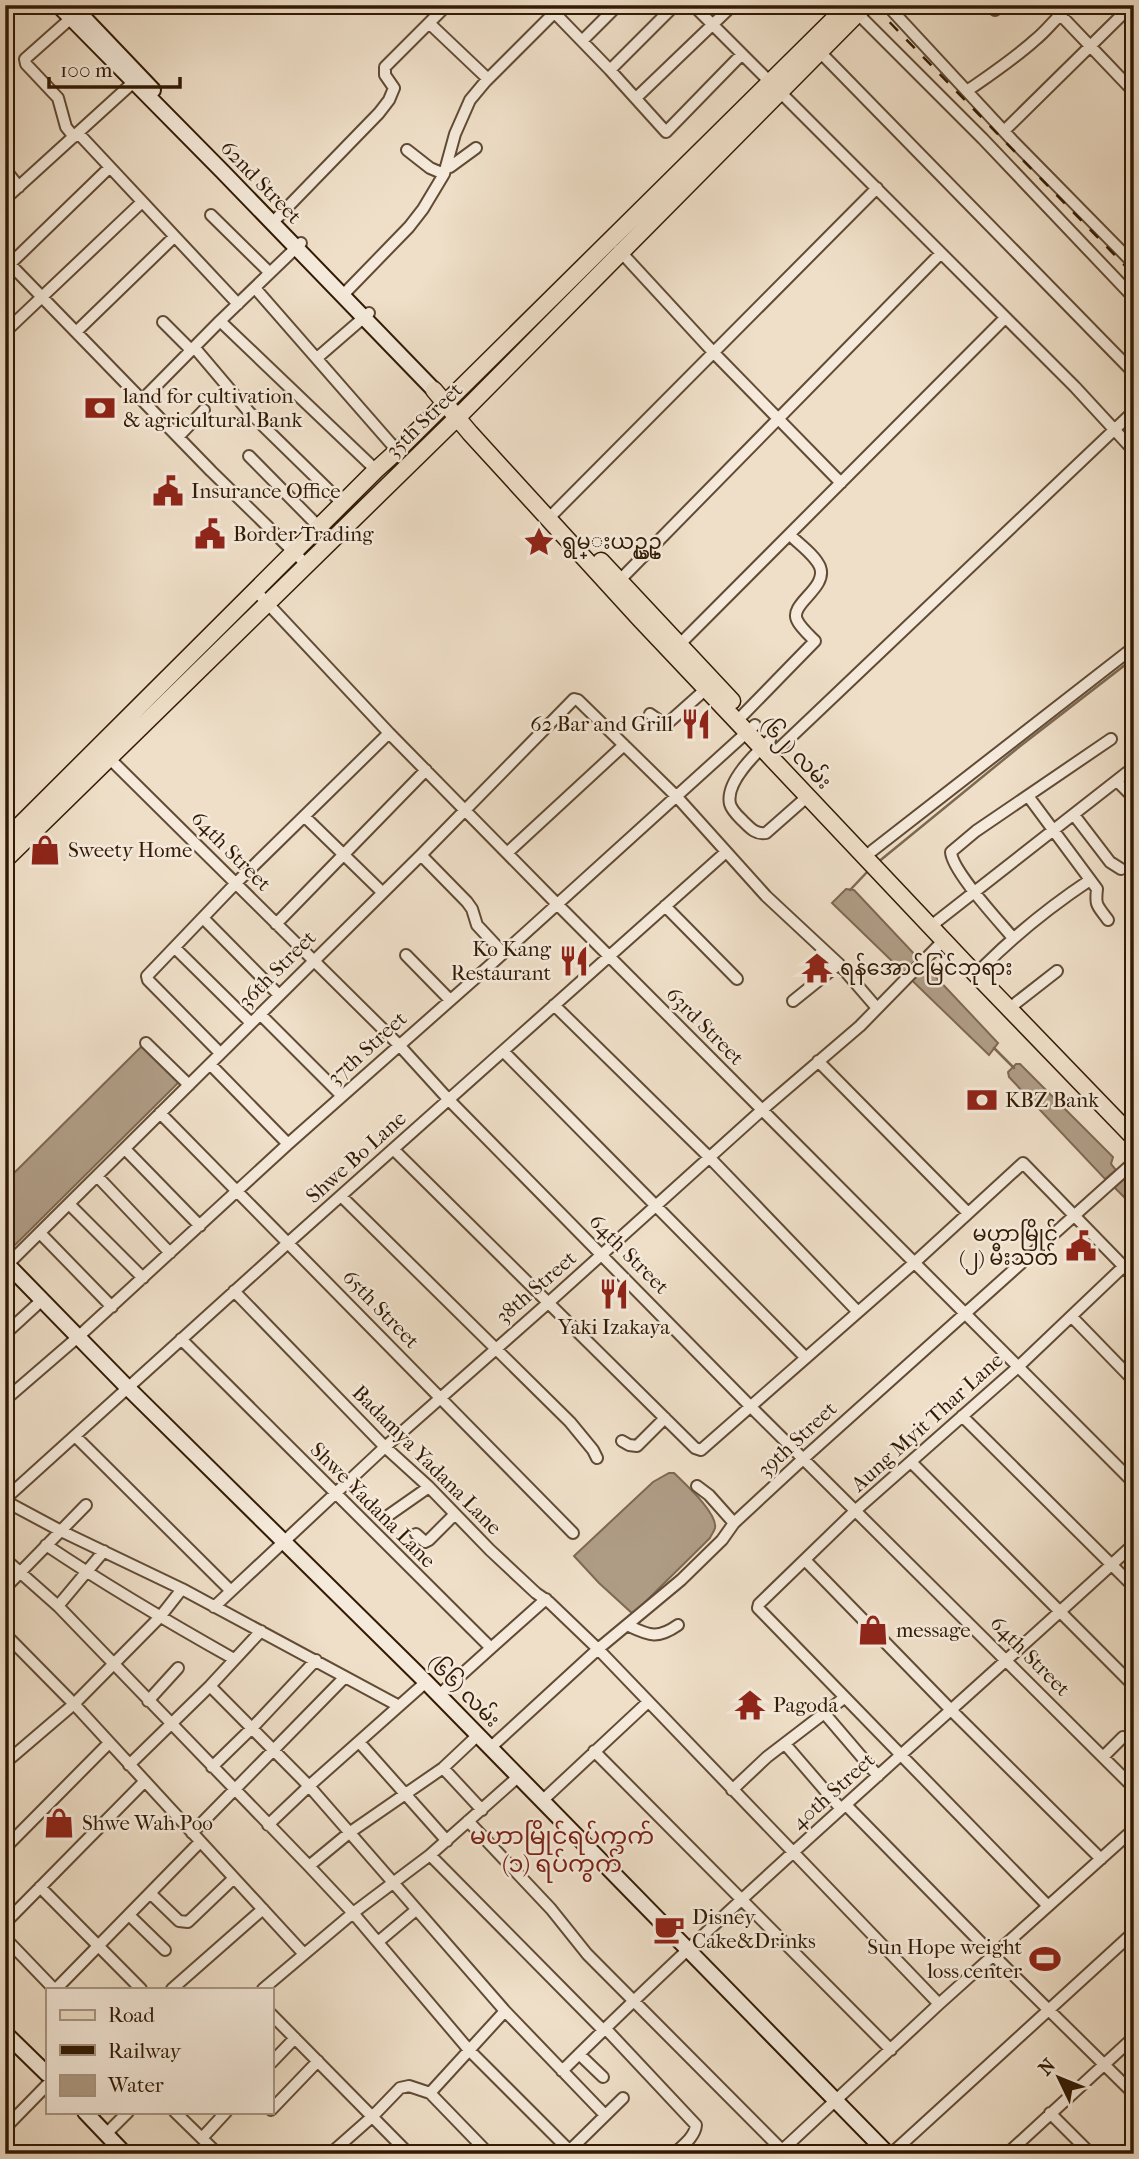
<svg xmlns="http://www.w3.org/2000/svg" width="1139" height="2159" font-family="'IM FELL French Canon','Noto Sans Myanmar',serif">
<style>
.water{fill:#af9c85;stroke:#7d6851;stroke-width:2}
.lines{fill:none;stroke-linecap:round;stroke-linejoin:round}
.stream{stroke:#7d6851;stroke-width:2.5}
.street-casing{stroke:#614b35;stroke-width:14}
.secondary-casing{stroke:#321a04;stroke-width:18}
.primary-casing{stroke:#321a04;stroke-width:19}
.street{stroke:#f5eadb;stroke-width:10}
.secondary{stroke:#f5eadb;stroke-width:14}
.primary{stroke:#efdfc8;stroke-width:16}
.rail{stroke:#321a04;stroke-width:2.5;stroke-dasharray:12 12;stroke-linecap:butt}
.labels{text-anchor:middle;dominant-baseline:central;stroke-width:5;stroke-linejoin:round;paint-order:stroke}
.street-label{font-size:21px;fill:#321a04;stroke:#f5eadb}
.poi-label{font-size:21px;fill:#321a04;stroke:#f5eadb;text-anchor:start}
.quarter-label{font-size:24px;fill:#7a1f14;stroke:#f5eadb}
</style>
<rect width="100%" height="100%" fill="#efdfc8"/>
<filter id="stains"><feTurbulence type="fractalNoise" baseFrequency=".00286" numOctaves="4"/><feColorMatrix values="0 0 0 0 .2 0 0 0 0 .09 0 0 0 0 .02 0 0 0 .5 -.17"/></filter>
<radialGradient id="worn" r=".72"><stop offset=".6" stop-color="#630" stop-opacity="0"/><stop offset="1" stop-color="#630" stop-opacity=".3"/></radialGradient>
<path class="water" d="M846 889 854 890 998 1043 989 1055 832 903Z
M143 1045 179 1082 9 1251 5 1248V1182Z
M1016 1064H1020L1113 1157 1111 1164 1116 1170 1105 1179 1009 1077 1008 1072Z
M1123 1180H1127L1134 1187V1207L1114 1187Z
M669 1473H674C684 1483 718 1513 715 1528 714 1532 711 1535 710 1538L633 1614 599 1583 574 1556 653 1482Z"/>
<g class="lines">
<path class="stream" d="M877 863 1019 747 1134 658
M850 890 869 870
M994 1048 1014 1068"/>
<g class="street-casing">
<path id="street" d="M547 5 610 70 666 132 742 54
M693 5 1075 387 1134 451
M887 5 1013 141 1134 264
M1051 5 1134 92
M853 9 983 139 1134 298
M995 10 1000 5
M70 19 25 59 26 64 58 98 66 127 74 137
M429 23 488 79
M582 41 618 5
M820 52 1134 373
M610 70 675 5
M967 91C990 75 1014 59 1035 40 1049 29 1057 15 1072 5
M636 98 733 5
M1004 131 1132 5
M78 133 238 304
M407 150 430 168 444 174
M450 167 476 148
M5 169 19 187
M5 199 138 78
M211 215 270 273
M277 218 379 113 389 100 394 88 385 75V67L447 5
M619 250 713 352 841 483
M5 259 211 471 307 565
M10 264 109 168
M255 288 400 454
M342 296 409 227 423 209 444 174 455 134 470 100 485 82 562 5
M220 321 376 470
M163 322 191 350
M5 332 142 202
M76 332 174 237
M194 347 249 412 343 504
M317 358 369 313
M142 400 220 321 301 243
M178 437 204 410
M249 456 319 527
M548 519 877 188
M617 583 941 253
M255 590 389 733 557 904 1134 1483
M676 648 1005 318
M650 714 663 723 669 722 706 689
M737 721 815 641C809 635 800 627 797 620 789 604 828 588 820 567 815 555 799 544 790 535
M770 740C756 753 725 782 730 804 732 811 738 816 743 821 750 828 756 835 766 833L808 796
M105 754 399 1045 449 1100 751 1407 1134 1788
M770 757 1134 411
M1117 781 1134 798
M1028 796 1097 889C1095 906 1097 905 1108 920
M1074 815 1110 862 1121 869
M305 817 382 892
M872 851 1134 647
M507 853 624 745
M421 855 467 902 472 909 477 925 503 953
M665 906 737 979
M204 919 279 995
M276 924 426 770
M931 926 1134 767
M1013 938C999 921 952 871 951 852L976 831 1111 739
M175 948 251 1023
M406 955 450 1000
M983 967C1016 934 1051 906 1090 880
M793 1001 839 964
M1016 1003 1057 971
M554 1005 709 1157 858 1312
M260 1014 342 1096
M146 1043 189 1085
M503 1051 806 1358
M220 1053 148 980 147 976 236 883 389 733
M818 1061 968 1213
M210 1064 288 1144
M160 1113 573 1533
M125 1149 200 1226
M393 1149 695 1448 701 1450 914 1263 1023 1163 1134 1277
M97 1176 170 1253
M341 1196 570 1422 593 1450 597 1458
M69 1204 143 1278
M40 1233 112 1307
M5 1267 421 855 574 699 578 700 677 797 766 896 839 964 877 1008
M234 1291 385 1447 429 1487 490 1550 536 1593 549 1602 598 1649 939 2004
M1072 1317 1134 1381
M5 1334 42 1300
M181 1339 491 1648 439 1695
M5 1400 78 1337 288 1144 488 967 755 725
M962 1416 1134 1587
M75 1436 231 1591
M622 1441 629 1445 637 1446 665 1418
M911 1462 1134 1686
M697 1486 709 1495 734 1523
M5 1499 289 1242 726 852
M5 1501 61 1531 182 1589 399 1706
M389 1515 429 1487
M416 1534 425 1542 429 1540 455 1514
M46 1545C107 1586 170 1623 234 1659
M5 1559 58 1606 309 1866 353 1913 469 2050 570 2151
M805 1560 951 1710 1101 1859
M5 1588 86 1505
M58 1606 104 1551
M214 1607 385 1447 548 1303 762 1110 860 1026 944 940
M629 1626C650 1636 658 1639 678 1625
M5 1634 74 1704 304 1954
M491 1648 546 1599
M210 1686 309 1786 505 2011 605 2115
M148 1701 178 1668
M825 1714 878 1776
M359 1742 447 1841
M785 1744 841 1809
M490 1748 598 1649 681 1580 722 1540 734 1523 804 1458 1134 1162
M594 1751 891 2050
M1103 1757 1123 1737
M5 1763 74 1704 160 1617 182 1589
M129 1765 210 1686 261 1631
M212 1767 253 1727 316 1660
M443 1768 482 1810
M732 1790 767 1757 844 1698
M543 1800 648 1702
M846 1805 994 1956 1134 2094
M468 1821 551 1909 587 1954 782 2150
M268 1825 309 1786 426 1682
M192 1833 345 1677
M5 1848 109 1743
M430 1855 603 2030
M309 1866 349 1833 443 1768 478 1735
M40 1887 141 1989
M150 1893 179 1921 188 1922 234 1878
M1048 1906 758 1608 759 1604 856 1510 1018 1367 1124 1266
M129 1915 165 1950
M5 1923 145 1781
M5 1938 54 1989
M378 1942 416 1910
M56 1989 200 1842
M172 1989 263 1909
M263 1989 353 1913 430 1855 519 1776
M271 2014 409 2154
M605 2028 696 2125C695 2137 682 2146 674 2154
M579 2054 603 2077
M271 2063 295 2038
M562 2071C746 1888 943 1720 1134 1544
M271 2110 318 2061
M175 2112 218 2154
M1050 2113 1091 2154
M5 2128 47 2085
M106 2134 128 2112
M203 2137 226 2112
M330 2154 373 2116 400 2088 409 2086 430 2093
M489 2154 430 2093 505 2011
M566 2154 623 2098
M778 2154 939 2004 1134 1829
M891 2154 1134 1932
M1007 2154 1134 2037"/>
</g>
<g class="secondary-casing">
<path id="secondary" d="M58 5 223 172 434 390
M72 5 153 90
M5 1262 127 1387 426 1682 888 2154
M5 2033 47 2074
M85 2112 125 2154"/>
</g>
<g class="primary-casing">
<path id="primary" d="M434 390 470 433 640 619 966 964 1134 1138
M601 561 732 701
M5 840 376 470 397 451 848 5
M5 860 463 412 866 5"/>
</g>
<use href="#street" class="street"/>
<use href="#secondary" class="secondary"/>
<use href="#primary" class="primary"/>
<path class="rail" d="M873 5 1134 275"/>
</g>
<defs>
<g id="bank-bare" transform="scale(2.415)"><path d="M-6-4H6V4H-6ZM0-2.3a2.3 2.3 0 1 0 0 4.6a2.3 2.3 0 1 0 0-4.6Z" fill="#8f2418" stroke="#f5eadb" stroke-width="2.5" paint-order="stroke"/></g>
<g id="civic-bare" transform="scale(2.415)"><path d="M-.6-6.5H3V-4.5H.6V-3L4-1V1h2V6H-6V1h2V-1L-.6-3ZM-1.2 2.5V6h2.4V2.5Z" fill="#8f2418" stroke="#f5eadb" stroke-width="2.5" paint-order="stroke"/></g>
<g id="sight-bare" transform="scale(2.415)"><path d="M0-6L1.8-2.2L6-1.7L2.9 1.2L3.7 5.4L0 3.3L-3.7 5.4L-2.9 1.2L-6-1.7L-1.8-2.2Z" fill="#8f2418" stroke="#f5eadb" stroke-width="2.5" paint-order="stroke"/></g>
<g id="restaurant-bare" transform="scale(2.415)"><path d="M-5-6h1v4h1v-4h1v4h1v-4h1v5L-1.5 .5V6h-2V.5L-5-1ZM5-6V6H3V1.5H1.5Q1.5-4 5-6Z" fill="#8f2418" stroke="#f5eadb" stroke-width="2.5" paint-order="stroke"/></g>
<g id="shop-bare" transform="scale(2.415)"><path d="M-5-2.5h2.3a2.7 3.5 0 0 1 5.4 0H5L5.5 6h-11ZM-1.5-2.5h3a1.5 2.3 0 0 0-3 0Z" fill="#8f2418" stroke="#f5eadb" stroke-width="2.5" paint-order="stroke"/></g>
<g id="temple-bare" transform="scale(2.415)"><path d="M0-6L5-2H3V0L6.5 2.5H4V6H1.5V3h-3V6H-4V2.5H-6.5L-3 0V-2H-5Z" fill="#8f2418" stroke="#f5eadb" stroke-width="2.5" paint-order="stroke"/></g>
<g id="cafe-bare" transform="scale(2.415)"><path d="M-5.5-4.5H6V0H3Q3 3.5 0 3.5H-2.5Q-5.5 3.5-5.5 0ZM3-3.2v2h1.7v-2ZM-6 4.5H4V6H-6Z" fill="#8f2418" stroke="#f5eadb" stroke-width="2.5" paint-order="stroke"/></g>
<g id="stadium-bare" transform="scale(2.415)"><path d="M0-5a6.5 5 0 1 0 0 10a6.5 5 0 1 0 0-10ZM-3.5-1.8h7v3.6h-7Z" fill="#8f2418" stroke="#f5eadb" stroke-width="2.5" paint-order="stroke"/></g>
</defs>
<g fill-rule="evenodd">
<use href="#bank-bare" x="100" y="408"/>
<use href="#civic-bare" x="168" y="491"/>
<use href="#civic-bare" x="210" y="534"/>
<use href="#sight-bare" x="539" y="542"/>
<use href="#restaurant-bare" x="696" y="724"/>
<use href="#shop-bare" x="45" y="850"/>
<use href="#restaurant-bare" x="574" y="961"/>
<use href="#temple-bare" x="817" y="968"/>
<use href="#bank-bare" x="982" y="1100"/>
<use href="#civic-bare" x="1081" y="1246"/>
<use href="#restaurant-bare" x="614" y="1294"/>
<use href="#shop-bare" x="873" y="1630"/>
<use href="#temple-bare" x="750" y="1705"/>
<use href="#shop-bare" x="59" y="1823"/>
<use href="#cafe-bare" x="669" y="1929"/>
<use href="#stadium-bare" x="1045" y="1959"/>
</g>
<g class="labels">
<g class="street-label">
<text transform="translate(261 182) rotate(46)">62nd Street</text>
<text transform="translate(424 420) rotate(-44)">35th Street</text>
<text transform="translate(796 753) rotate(46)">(၆၂) လမ်း</text>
<text transform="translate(231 851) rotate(45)">64th Street</text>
<text transform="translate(277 969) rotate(-45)">36th Street</text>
<text transform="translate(705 1026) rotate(45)">63rd Street</text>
<text transform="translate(367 1048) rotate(-42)">37th Street</text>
<text transform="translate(356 1157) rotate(-42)">Shwe Bo Lane</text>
<text transform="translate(629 1254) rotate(45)">64th Street</text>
<text transform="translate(536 1287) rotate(-41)">38th Street</text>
<text transform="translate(381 1309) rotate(46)">65th Street</text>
<text transform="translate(927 1422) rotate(-42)">Aung Myit Thar Lane</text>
<text transform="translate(797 1439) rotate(-43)">39th Street</text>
<text transform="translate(427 1460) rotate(45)">Badamya Yadana Lane</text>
<text transform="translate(373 1505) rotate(45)">Shwe Yadana Lane</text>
<text transform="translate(1030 1656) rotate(45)">64th Street</text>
<text transform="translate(464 1691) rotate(45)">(၆၆) လမ်း</text>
<text transform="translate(833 1791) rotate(-42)">40th Street</text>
</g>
<g class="poi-label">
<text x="123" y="396">land for cultivation<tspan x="123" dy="24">&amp; agricultural Bank</tspan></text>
<text x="191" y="491">Insurance Office</text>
<text x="233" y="534">Border Trading</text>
<text x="562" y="542">ရွမ္းယဥ္ယဥ္</text>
<text x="673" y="724" text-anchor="end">62 Bar and Grill</text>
<text x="68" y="850">Sweety Home</text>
<text x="551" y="949" text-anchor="end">Ko Kang<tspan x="551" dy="24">Restaurant</tspan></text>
<text x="840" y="968">ရန်အောင်မြင်ဘုရား</text>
<text x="1005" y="1100">KBZ Bank</text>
<text x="1058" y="1234" text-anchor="end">မဟာမြိုင်<tspan x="1058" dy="24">(၂) မီးသတ်</tspan></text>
<text x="614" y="1327" text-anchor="middle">Yaki Izakaya</text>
<text x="896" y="1630">message</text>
<text x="773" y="1705">Pagoda</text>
<text x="82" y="1823">Shwe Wah Poo</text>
<text x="692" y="1917">Disney<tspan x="692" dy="24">Cake&amp;Drinks</tspan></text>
<text x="1022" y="1947" text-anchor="end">Sun Hope weight<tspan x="1022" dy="24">loss center</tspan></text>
</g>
<g class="quarter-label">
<text x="562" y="1836">မဟာမြိုင်ရပ်ကွက်<tspan x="562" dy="28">(၁) ရပ်ကွက်</tspan></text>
</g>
</g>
<rect width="1139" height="2159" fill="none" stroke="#efdfc8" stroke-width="28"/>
<rect x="7" y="7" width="1125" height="2145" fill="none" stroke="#321a04" stroke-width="3.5"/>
<rect x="14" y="14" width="1111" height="2131" fill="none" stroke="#321a04" stroke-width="2"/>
<rect x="46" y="1988" width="228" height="126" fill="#f5eadb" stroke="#a79785" stroke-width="2"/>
<rect x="60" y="2010" width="35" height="10" fill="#efdfc8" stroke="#a79785" stroke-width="2"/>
<text x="108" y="2022" font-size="21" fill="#321a04">Road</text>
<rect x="60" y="2045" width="35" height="10" fill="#321a04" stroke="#a79785" stroke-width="2"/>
<text x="108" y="2058" font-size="21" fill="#321a04">Railway</text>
<rect x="60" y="2075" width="35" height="21" fill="#af9c85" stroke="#a79785" stroke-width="2"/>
<text x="108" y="2092" font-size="21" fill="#321a04">Water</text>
<g transform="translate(1059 2078) rotate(313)" stroke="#f5eadb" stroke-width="5" paint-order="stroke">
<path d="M0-5L12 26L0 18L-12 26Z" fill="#321a04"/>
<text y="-10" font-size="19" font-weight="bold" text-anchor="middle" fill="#321a04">N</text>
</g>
<path d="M49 77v10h131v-10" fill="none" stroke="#321a04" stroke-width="3.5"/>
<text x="60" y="77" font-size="21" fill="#321a04" stroke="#f5eadb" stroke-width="5" paint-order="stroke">100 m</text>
<rect width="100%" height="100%" filter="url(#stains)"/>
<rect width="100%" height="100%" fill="url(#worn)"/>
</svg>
